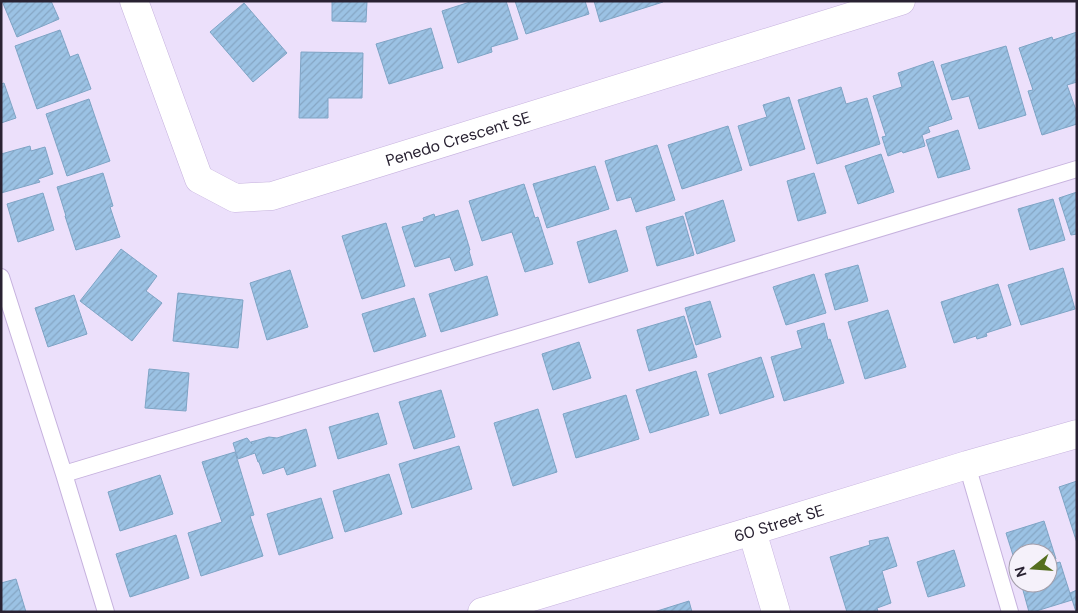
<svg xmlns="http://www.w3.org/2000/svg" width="1078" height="613" font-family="'DM Sans',sans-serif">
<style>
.building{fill:url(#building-hatch);stroke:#7ea4c5}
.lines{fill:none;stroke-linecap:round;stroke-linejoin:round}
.lane-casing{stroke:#c6b2de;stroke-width:18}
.street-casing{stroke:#c6b2de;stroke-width:29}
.lane{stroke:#fff;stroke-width:16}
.street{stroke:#fff;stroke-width:28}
.labels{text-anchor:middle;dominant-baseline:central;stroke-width:4.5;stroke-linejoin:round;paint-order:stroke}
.street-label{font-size:16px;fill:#292232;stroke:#f5f1fa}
</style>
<defs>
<pattern id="building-hatch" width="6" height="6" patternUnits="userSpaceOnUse" patternTransform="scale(1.25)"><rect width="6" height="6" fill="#9bc2e4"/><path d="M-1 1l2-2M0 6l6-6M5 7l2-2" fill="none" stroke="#86a6c4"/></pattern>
</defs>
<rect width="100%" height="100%" fill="#ece0fb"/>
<path class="building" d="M2 1H51L59 19 17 37Z
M332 1H367L366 22 332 21Z
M473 1H506L518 39 491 47 492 52 458 63 442 11Z
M515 1H585L589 14 526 34Z
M594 1H662L663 2 600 22Z
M244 3 287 53 253 82 210 32Z
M431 28 443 68 389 84 376 44Z
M60 30 70 57 78 54 91 89 37 109 15 46Z
M1077 32V82L1067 85 1077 113V124L1042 135 1028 91 1033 90 1019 48 1052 37 1053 40Z
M1006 46 1026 115 979 129 969 96 952 100 941 65Z
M301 52 363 53 362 98H328V118H299Z
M933 61 952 119 928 127 930 132 922 135 925 146 903 153 902 151 888 156 882 137 886 136 873 96 902 87 898 73Z
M4 83 16 118 1 123V84Z
M841 87 846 104 867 98 880 144 817 164 798 100Z
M789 97 805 149 750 166 738 126 767 117 763 105Z
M89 99 110 161 67 176 46 114Z
M728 126 742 170 682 189 668 145Z
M958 130 970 169 938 178 926 140Z
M657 145 675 200 636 212 631 197 617 201 605 161Z
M30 146 31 151 45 147 53 174 38 179 40 182 1 193V154Z
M881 154 894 192 858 204 845 166Z
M595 166 609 209 547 228 533 184Z
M103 173 113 206 110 207 120 237 76 250 65 216H66L57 187Z
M814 173 826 213 798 221 787 181Z
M524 184 535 218 538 217 553 264 525 272 512 232 482 241 469 201Z
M1077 192V234L1071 235 1059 198Z
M43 193 54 230 18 242 7 204Z
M1053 199 1065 240 1030 250 1018 209Z
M723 200 735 241 697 254 685 213Z
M458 210 470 250 469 251 473 265 455 271 450 257 415 267 402 227 424 221 423 218 434 214 435 217Z
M683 216 694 255 657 266 646 227Z
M386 223 405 286 362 299 342 236Z
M616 230 628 271 589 283 577 242Z
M121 249 157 276 146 291 162 303 132 341 80 301Z
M858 265 868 301 835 310 825 274Z
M1063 268 1075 309 1021 325 1008 285Z
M290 270 308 327 267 340 250 283Z
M814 274 826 313 786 325 773 287Z
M487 276 498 315 441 332 429 294Z
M998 284 1011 325 986 333 987 336 977 339 976 336 954 343 941 302Z
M178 293 243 300 238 348 173 341Z
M74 295 87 334 48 347 35 308Z
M414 298 426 336 374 352 362 314Z
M710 301 721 337 696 345 685 308Z
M888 310 906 367 865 379 848 322Z
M684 316 697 357 649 371 637 330Z
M824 323 828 340 830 339 844 383 784 401 771 357 802 348 797 331Z
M579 342 591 378 553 390 542 354Z
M761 357 774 397 720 414 708 374Z
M149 369 189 373 186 411 145 408Z
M696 371 709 415 650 433 636 390Z
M441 390 455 437 414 449 399 402Z
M626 395 639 439 576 458 563 414Z
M538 409 557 472 513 486 494 423Z
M378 413 387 444 338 459 329 427Z
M306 429 316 466 287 475 284 467 263 474 259 462H258L255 453 238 459 233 443 247 438 252 444 251 442 269 437 277 438Z
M459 446 472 489 412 508 399 464Z
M235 452 254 515 250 516 263 556 201 576 188 533 222 522 202 462Z
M389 474 402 514 345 532 333 491Z
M160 475 173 514 120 531 108 492Z
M1077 481V543L1059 487Z
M321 498 333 538 279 555 267 514Z
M1044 521 1056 559 1048 562V553H1018V571L1006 533Z
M176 535 189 578 130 597 116 554Z
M888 537 897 566 882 571 891 603 877 608 878 612H847L830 557 870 545 869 541Z
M954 550 965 586 928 597 917 562Z
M1060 562 1072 600 1033 612H1029L1021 583H1048V565Z
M16 579 26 612H1V583Z
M1077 590V612H1076L1070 593Z
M689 601 692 612H654Z"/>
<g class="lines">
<g class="lane-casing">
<path id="lane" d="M1 277 64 474 106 612
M967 465 1010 612
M64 474 1077 169"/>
</g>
<g class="street-casing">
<g id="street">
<path id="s1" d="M134 1 199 179 235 198 272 196 901 1"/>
<path d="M752 531 776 612"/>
<path id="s2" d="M482 612 752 531 967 465 1077 434"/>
</g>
</g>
<use href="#lane" class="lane"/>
<use href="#street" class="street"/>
</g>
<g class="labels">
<g class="street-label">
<text stroke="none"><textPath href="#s1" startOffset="462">Penedo Crescent SE</textPath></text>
<text stroke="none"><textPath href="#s2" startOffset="310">60 Street SE</textPath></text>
</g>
</g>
<rect width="1078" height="613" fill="none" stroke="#292232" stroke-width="5"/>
<g transform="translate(1033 568) rotate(253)"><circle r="24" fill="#f5f1fa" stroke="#a39eaa"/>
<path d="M0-4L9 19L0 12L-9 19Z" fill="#556e1f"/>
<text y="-8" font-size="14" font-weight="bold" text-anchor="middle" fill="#292232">N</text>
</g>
</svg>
